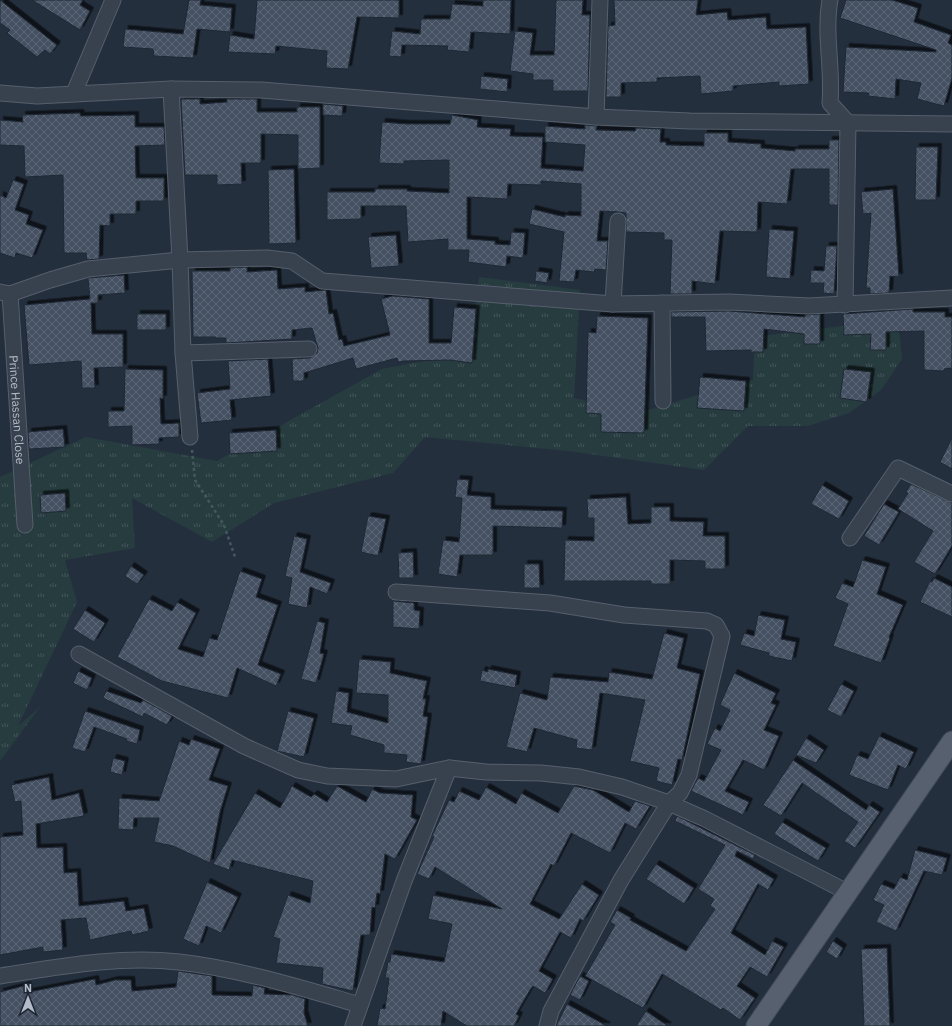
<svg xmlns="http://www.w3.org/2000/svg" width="952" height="1026" font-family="'IBM Plex Sans',sans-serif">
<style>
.grass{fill:url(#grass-tufts)}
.building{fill:url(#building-cross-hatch);stroke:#1f2835;filter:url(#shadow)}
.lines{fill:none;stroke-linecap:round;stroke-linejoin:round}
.minor-casing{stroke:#565f6c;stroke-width:17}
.major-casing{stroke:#414a57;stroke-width:21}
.path{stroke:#44595c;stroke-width:2.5;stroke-dasharray:3 3;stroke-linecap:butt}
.minor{stroke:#38414e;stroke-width:15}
.major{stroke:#56606e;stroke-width:19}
.labels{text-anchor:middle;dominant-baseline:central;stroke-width:3.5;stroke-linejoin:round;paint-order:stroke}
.street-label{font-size:12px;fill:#b4bcc9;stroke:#1d2633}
</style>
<defs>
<pattern id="grass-tufts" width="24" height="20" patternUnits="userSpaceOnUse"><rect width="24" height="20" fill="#263c3f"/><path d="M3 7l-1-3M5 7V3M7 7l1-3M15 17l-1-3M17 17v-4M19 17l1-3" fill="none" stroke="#435659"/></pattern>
<pattern id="building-cross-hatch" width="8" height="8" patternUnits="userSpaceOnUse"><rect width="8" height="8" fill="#455162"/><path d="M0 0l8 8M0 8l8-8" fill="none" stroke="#5d6877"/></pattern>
<filter id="shadow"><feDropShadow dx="3.5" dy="-3.5" stdDeviation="0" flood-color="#0009"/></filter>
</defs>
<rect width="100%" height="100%" fill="#242f3e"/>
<path class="grass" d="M479 277 580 290 574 398 642 412 717 389 753 380 755 337 898 319 902 359 881 390 849 413 808 426H748L704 470 568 451 425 437 393 473 274 503 212 542 132 498 135 548 65 560 77 602 18 726 40 707 0 761V477L86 437 217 461 382 369 471 352Z"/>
<path class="building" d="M0 0 57 45 50 54 45 50 37 57 7 33 10 30 0 23Z
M32 0H83L80 5 90 11 80 30Z
M189 0H201L200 5 232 8 230 32 197 29 193 58 154 56 153 49 123 47 125 29 183 34Z
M257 0H399V18L357 17 348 69 326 68 327 51 276 46 275 54 228 52 230 35 254 39Z
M483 0H511L510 34 471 32 469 52 447 50 448 46 402 45 401 57 389 56 392 31 420 34 421 19H450L452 4 483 6Z
M556 0H583L582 15H590L588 91H553V80H533V74L510 71 515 31 533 33 530 55H554Z
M614 0H698L696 15 727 12 728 20 766 17 767 29 806 27 809 84 779 86V82L733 86V91L701 94 700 76 657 78V82L621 83V97H606L608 26 615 25Z
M846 0H892L918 8 914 22 951 35 948 43 952 45V78L944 106 917 99 921 83 896 79 895 99 868 96 869 93 843 92 846 47 936 52V50L840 18Z
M481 76 508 79 507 92 480 89Z
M181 99H200V104L227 102V99H257V112H297V107H320V168L298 169V135L261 134V163H241L242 184 217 185V175H185Z
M323 104 343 106 342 116 323 115Z
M80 113 81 116 135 115V127H164L165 145 135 146 136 178H164V201H136V214H110V226L100 225 99 259 87 260 86 253H64L63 175 25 177 24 146 0 145V120L23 122 22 115Z
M452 115 478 120 477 127 511 129 510 136 543 137 541 168 583 171 585 145 545 142V126L585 129V125L597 126 596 130 635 131 636 128 661 129 660 142H666V145L704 146V133H728V142L761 144V148L795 151V149H829V140H839L838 205H829V169H791L787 204 758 202 757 232 720 231 715 284 692 281V294H670L672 240H664V233L626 232V213L619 212 600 211 597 241H608L606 270 595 269 594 272 576 270 574 282 559 281 564 232 529 224 532 209 565 217V215L581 216V184L541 181V185L508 184 507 199 467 197V239L495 241V244L510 245 511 232 525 233 523 258 507 256 506 267 468 262 469 250H448V239L408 242 406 206H361V219L327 220V192H375V189H407V191L449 193V160L404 161V164L379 163 382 122 406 124H450Z
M916 147H938L936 200H915Z
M294 169 296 243 269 244 268 170Z
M13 180 24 184 15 210 29 215 26 224 43 230 32 258 16 253 15 258 0 253V195L6 198Z
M893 189 899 277 890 276 889 293 870 294V288H866L871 213 863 214 861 192Z
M769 229 794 231 790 279 766 277Z
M396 235 399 266 371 268 368 237Z
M826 246H837L834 294 823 293 824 283H810L811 270 824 271Z
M247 267V272L277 270 278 289 305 287V292L326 290 329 314 333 313 339 340 342 339 344 346 390 335 381 299 393 296 429 299V343H451L454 307 476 309 472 363 450 360 404 361 398 362 397 358 356 369 353 358 304 373V381H293L292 359 310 358 317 353 318 348 312 328 292 330V339L226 343V338H216V337H193L192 271H230V268Z
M536 271 549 273 547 283 535 281Z
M124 275 125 293 98 295V303H91L92 334H123V367L94 368 95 388H82L81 361 29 365 24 305 90 299 88 278Z
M913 309V312H945V317H952V368L944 369V371L924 370V331L886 332V350H870L871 334 844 335 843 314Z
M729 311 805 317V315L820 314V344H804V334L764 329 763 352H751V350L706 351 705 317H671V312Z
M137 314H166V330H137Z
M597 316 648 318 644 433 601 432V414L586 413 588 332 596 333Z
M268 359 271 396 230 400 232 420 201 423 197 393 230 389 228 361Z
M125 369 163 370V399L160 398 161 424 179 423V437L159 438V444L132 445V426L108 427V411H124Z
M844 369 871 372 867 402 840 398Z
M700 377 746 381 744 411 697 408Z
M63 429 65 447 29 449 28 432Z
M276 430 277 451 230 454 229 433Z
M952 438V469L940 462Z
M457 479 469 480 467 495 491 497V509L563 511 562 528 493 526V555H460L457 577 438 574 443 540 459 542 462 498 455 497Z
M911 484 952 503V546L935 574 914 562 933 531 898 509 908 493 906 492Z
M822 485 849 501 839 519 811 504Z
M65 493 66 511 41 513 40 495Z
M626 497 628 524 651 523V507H670V521L704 522 703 536H725V569H705V561L670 560V584H651V581H564L565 540 594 541V518H588L587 499Z
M884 504 899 512 879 545 864 536Z
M368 516 386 519 378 556 361 552Z
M294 536 307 539 300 572 331 583 327 594 310 587 307 608 288 604 292 578 285 576Z
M413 552 414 578H399L398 553Z
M862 560 886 567 877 594 903 605 889 637 890 638 881 663 833 646 848 604 835 598 842 583 853 587Z
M524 564H539L540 588H524Z
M131 566 144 575 137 584 125 576Z
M240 571 262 579 256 597 278 605 258 665 281 674 276 686 237 668 228 698 162 681 117 657 149 599 172 611 177 602 196 613 178 649 203 657 209 638 217 640Z
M934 578 952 587V617L920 602 930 581 932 582Z
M393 601 414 603V610L420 611 419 629 393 627Z
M85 610 105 623 94 642 73 629Z
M758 615 785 620 781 639 796 642 792 661 769 656V653L740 645 744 633 754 636Z
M317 621 325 623 320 653 324 654 316 683 301 679Z
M664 633 684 638 677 668 700 674 682 760 678 759 672 785 656 781 659 768 630 761 645 700 600 693 592 750 576 748 577 740 534 728 527 752 506 747 520 693 547 700 550 677 608 682 609 672 652 679Z
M359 659 391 662 390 673 427 681 423 699H426L423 716 428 717 421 764 406 762 407 755 384 753V745L350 735 352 726 331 723 336 691 349 693 347 712 388 723V695L356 693Z
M488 669 517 675 515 688 480 681 482 670 488 672Z
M78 671 92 678 87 690 73 683Z
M734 673 776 693 771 703 776 705 764 730 779 736 764 770 743 760 725 791 749 802 743 815 691 791 698 778 704 781 721 750 707 744 715 728 720 731 730 710 720 705Z
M841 684 854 691 841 717 827 710Z
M106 691 141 703 143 700 172 716 167 725 144 713 143 717 103 698Z
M85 711 140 730 137 744 126 741 127 739 94 727 85 752 72 748Z
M288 711 314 718 304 757 277 751Z
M879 736 914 752 906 769 898 765 888 790 849 775 857 755 868 759Z
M806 738 824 750 816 763 796 755Z
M191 739 220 749 209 780 228 786 220 812 210 863 173 846 154 842 159 818H134L133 830 118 829 119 798 159 801 179 741 189 745Z
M113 758 125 761 122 775 110 772Z
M793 760 866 810 869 805 880 812 855 848 844 841 858 822 802 783 781 816 763 805Z
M49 777 52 800 79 793 84 816 36 824 37 848 63 847 64 873 77 872 79 906 124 901 126 911 144 908 149 931 132 935 131 931 90 940 86 918 61 920 63 950 43 952V947L0 955V837L23 835 21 801 15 802 11 785Z
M292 786 311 797 314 794 327 802 337 786 366 802 372 789 380 793 413 795 411 817 417 820 395 859 385 854 380 894 377 893 375 908 372 907 370 935H361L353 991 322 984 323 968 276 963 280 939 273 937 288 895 310 903 313 881 232 860 229 870 213 864 255 793 280 808Z
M574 786 593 790 629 812 635 801 650 806 636 829 625 823 610 853 571 833 554 866 551 864 530 904 559 919 582 884 599 895 583 921 580 919 571 938 560 932 539 971 553 979 545 993 533 986 530 990 516 1014 519 1016 514 1026H467L443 1011 441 1026H377L380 1008 385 1009 389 978H385L388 962H390L391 954 444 962 452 924 428 919 433 895 502 909 435 867 429 879 417 874 434 837 432 836 449 800 454 802 459 791 479 800 486 787 516 804 521 793 558 813Z
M677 816 755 855 753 859 737 851 735 856 774 879 768 890 758 884 731 933 765 955 772 941 784 947 767 977 750 967 737 986 755 998 740 1020 723 1008 721 1010 662 974 643 1008 585 976 615 925 610 922 617 910 631 918 630 920 686 951 715 909 710 906 714 899 698 889 725 845 675 821Z
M782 822 826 848 818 861 774 834Z
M915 850 947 858 942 875 924 871 896 931 876 922 884 905 873 900 881 884 894 889 900 877 907 880Z
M656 864 694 888 684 904 646 879Z
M207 882 238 897 221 933 206 926 199 946 183 939Z
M833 941 843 948 837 959 826 952Z
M887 948 890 1026H864L861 949Z
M178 971 212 976V995L252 996 253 985 265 988 264 994 293 995 305 999 304 1013 308 1026H0V992L27 985 29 992 95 979 96 985 115 980H131L132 991 176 987Z
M580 976 589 981 580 1000 570 995Z
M567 1004 607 1026H556Z
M646 1011 668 1026H636Z"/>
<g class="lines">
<g class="minor-casing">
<g id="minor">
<path d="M830 0C824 34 833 68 830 103L848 123 845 305"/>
<path d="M171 89 180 260 183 353 190 437"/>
<path d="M0 93 37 96 171 89 261 90 596 117 690 121 952 124"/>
<path d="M74 93 113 0"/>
<path d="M596 117 600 0"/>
<path d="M0 292 10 294 50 280 88 269 180 260 267 258 292 261 322 281 613 304 729 302 809 306 952 298"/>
<path id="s1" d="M10 294 25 525"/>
<path d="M662 303 663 401"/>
<path d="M613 304 618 221"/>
<path d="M183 353 309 349"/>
<path d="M850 538 898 468 952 494"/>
<path d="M396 592 550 603 624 615 707 621 716 625 722 636 689 775 680 793 669 803 621 880 551 1011 547 1026"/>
<path d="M79 654 244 746 298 770 327 776 396 779 449 768 486 772 541 773 579 777 622 787 669 803 705 819 847 892"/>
<path d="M0 976C58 967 120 955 179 962 240 969 301 988 360 1005"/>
<path d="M353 1026 404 881 449 768"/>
</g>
</g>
<g class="major-casing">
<path id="major" d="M756 1026 952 741"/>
</g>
<path class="path" d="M192 450 195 480 224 525 235 557"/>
<use href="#minor" class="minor"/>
<use href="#major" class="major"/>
</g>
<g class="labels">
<g class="street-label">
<text stroke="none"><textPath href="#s1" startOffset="116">Prince Hassan Close</textPath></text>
</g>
</g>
<g transform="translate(28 998)" stroke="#1d2633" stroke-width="3" paint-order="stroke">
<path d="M0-3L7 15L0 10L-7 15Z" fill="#b4bcc9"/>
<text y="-6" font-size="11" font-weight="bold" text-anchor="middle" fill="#b4bcc9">N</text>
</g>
</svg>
